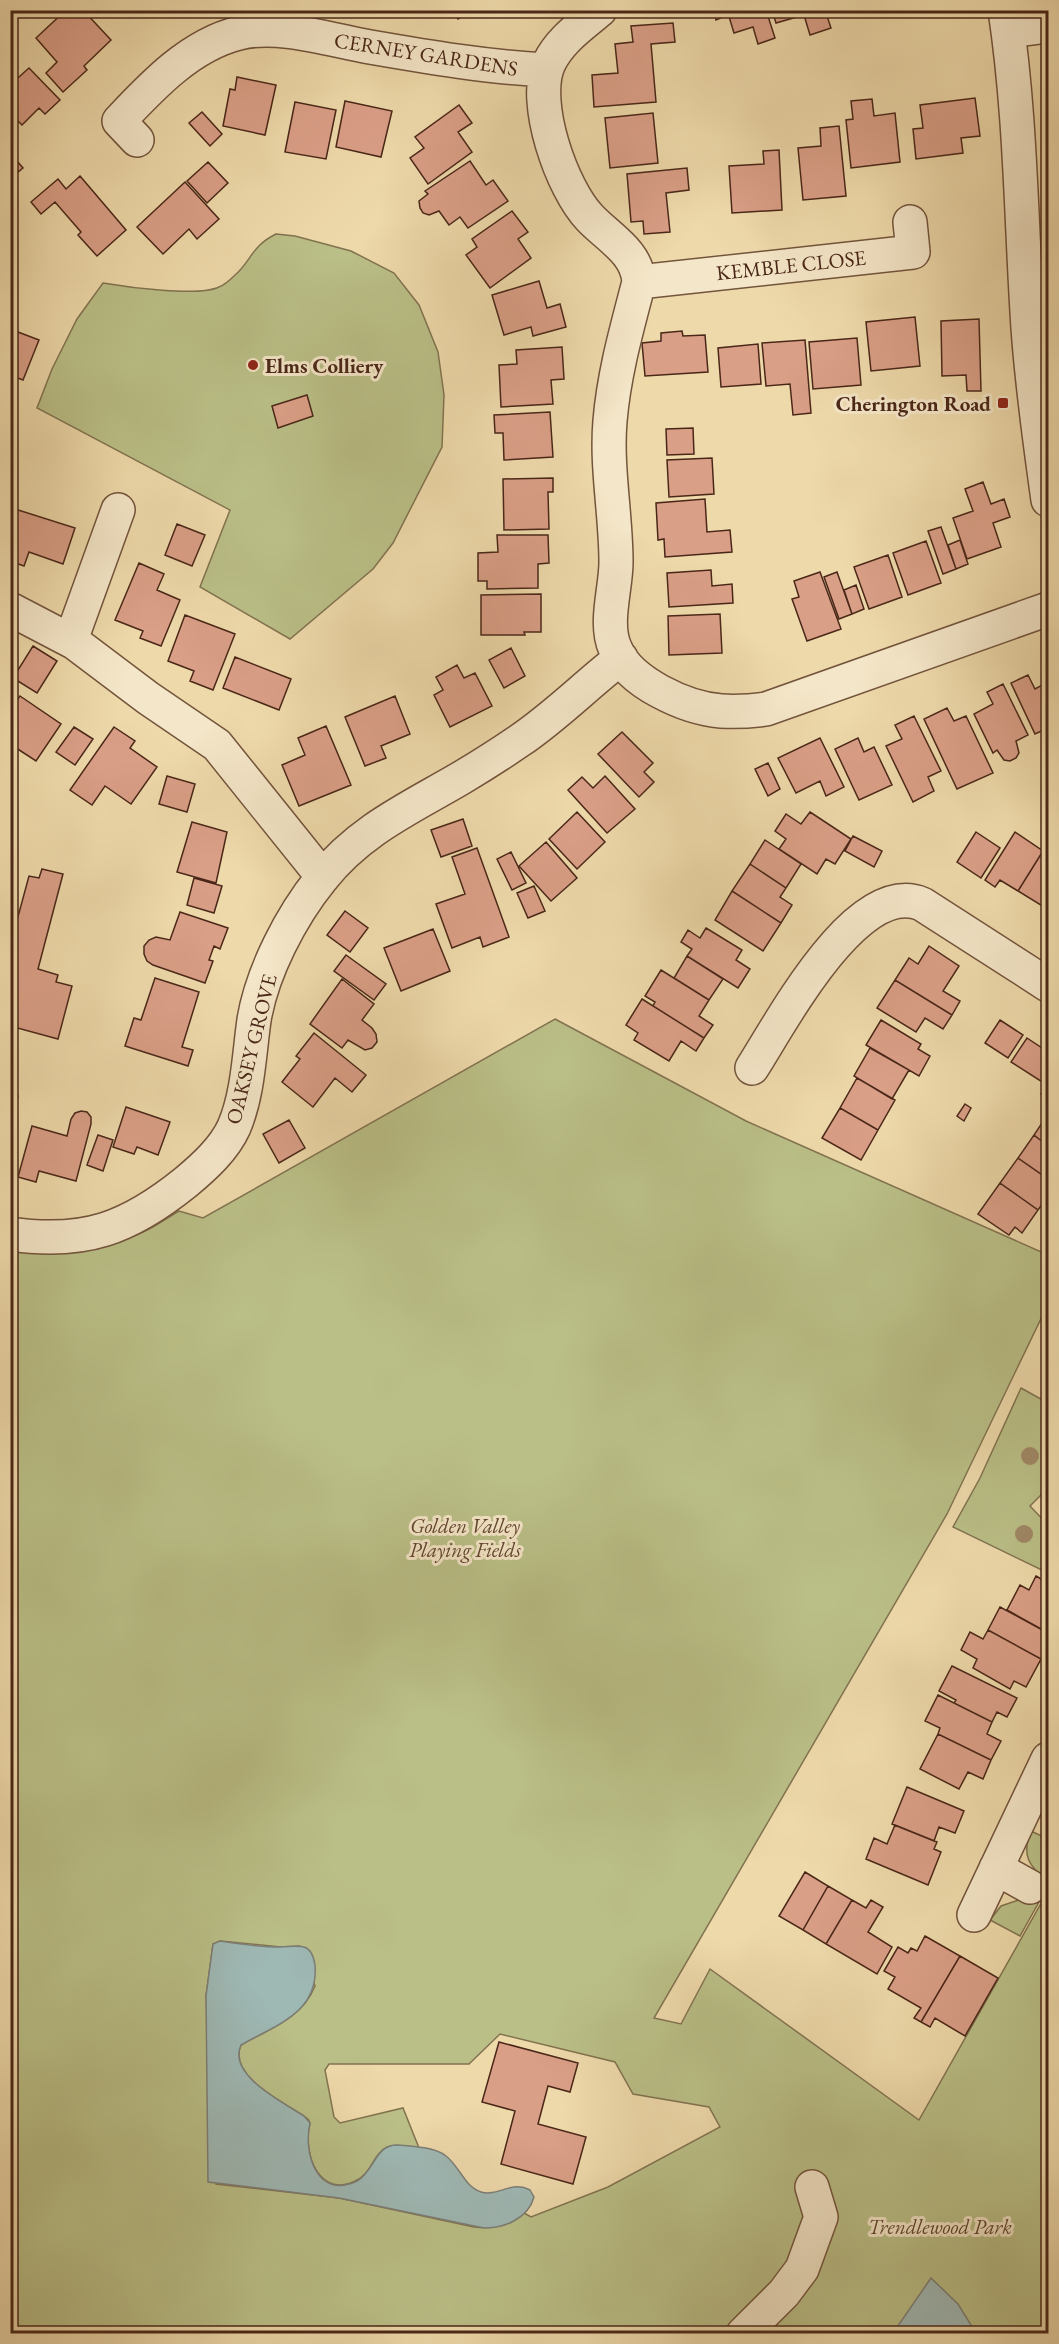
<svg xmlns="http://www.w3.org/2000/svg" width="1059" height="2344" font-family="'EB Garamond',serif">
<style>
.green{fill:#babf87;stroke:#827350;stroke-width:1.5;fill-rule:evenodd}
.water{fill:#9eb8b4;stroke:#7c7e76;stroke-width:1.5}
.building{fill:#da9f87;stroke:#4a2718;stroke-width:1.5}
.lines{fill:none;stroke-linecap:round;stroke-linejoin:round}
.minor-casing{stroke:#73543c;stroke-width:36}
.minor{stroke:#f4e6c8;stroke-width:33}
.tree{fill:#a08866}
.poi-dot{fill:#8f2418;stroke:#f4e6c8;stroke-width:2}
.labels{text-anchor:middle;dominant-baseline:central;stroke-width:6;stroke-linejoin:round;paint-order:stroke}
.street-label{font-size:21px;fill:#4a2718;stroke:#f4e6c8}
.poi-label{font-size:21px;font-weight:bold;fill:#4a2718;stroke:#f4e6c8;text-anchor:start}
.park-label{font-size:21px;font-style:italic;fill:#60452e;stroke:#f4e6c8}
</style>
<rect width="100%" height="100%" fill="#eed9aa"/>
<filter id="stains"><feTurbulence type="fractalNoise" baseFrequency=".00333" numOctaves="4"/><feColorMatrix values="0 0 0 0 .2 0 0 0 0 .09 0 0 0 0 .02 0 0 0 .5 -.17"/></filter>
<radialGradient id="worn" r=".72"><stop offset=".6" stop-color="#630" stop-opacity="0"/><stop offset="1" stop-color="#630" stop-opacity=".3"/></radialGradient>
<path class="green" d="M276 234 295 236 351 251 394 273 419 305 438 352 444 395 442 447 393 543 373 569 290 639 200 587 230 510 37 408 52 369 77 319 103 283C126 287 199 297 219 287 224 285 230 280 234 276 252 261 250 247 276 234Z
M555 1019 746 1121 1048 1255V1304L947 1514 654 2018 681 2024 710 1969 919 2120 1048 1891V2333H11L10 1251C54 1254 102 1251 143 1232 155 1227 167 1218 179 1211L203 1218ZM220 1941 281 1947 300 1946 315 1986C302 2019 269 2029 241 2045 227 2078 288 2104 308 2119L310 2123C302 2154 320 2202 359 2179 372 2172 373 2154 387 2147 396 2143 409 2147 419 2148L403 2108 340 2123 334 2117 325 2070 329 2064H469L500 2034 615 2062 633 2094 709 2107 720 2127 608 2187 531 2217 524 2213C508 2226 494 2229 474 2227L339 2198 216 2184 206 1996 213 1944Z
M1021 1388 1048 1403V1488L1030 1506 1048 1525V1573L953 1527 980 1478Z
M1031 1831 1048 1839V1881C1029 1867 1021 1855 1031 1831Z
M1019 1900 1039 1902 1020 1936 990 1920 1001 1906Z"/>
<path class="water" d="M220 1941C239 1944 260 1947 280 1947 288 1947 296 1945 304 1947 311 1949 314 1958 315 1965 319 2013 275 2025 241 2045 227 2075 284 2103 304 2116L310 2123C303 2153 317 2200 357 2181 374 2172 375 2145 397 2145 411 2146 435 2147 446 2156 460 2167 464 2186 481 2192 498 2197 512 2180 530 2190L534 2197C528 2219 504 2228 484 2228L339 2198 208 2182 206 1996 213 1944Z
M931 2278 958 2304 976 2333H893Z"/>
<path class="building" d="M66 10H83L111 40 84 66 87 70 63 92 46 73 57 62 36 38Z
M141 10H203V13L141 16Z
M314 10H350V13Z
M453 10H473L458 19Z
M713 10H723L725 16 716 20Z
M727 10H766L775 38 758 44 753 27 734 33Z
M772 10H825L831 28 810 35 804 15 776 23Z
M834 10H854L835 16Z
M673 23 675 42 651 44 656 102 594 107 592 75 618 73 615 44 633 42 631 26Z
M29 68 60 100 45 114 39 108 22 125 16 119 10 124V85Z
M237 77 276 85 265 135 223 126 230 89 235 90Z
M975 98 980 136 961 138 963 153 916 159 913 129 923 128 920 105Z
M872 99 874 116 895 113 900 162 851 168 846 120 853 119 851 101Z
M345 101 392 111 381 157 336 147Z
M295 102 336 110 326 159 285 152Z
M459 105 472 123 458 132 472 152 428 184 410 158 424 148 415 137Z
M1048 105V131L1045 106Z
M202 112 222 134 210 146 189 123Z
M653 113 658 163 610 168 605 118Z
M839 126 846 196 803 200 798 148 821 146 820 128Z
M779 150 782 210 732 213 729 166 764 164 763 151Z
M10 153 23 168 10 179Z
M470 161 486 185 493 180 508 201 468 228 460 217 449 225 439 211 429 215 423 213 420 208 419 201 428 194 425 191Z
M208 162 228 183 207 203 187 181Z
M687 168 689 190 666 193 670 232 644 234 643 221 631 222 627 174Z
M80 176 126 230 97 256 78 235 81 232 55 202 41 214 31 202 58 179 66 189Z
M185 182 219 219 197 239 189 229 163 254 137 227Z
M512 211 528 232 518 239 531 258 490 288 466 255 477 247 472 239Z
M539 281 547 308 560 304 566 327 533 336 531 327 504 335 492 295Z
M915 317 920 366 871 371 866 322Z
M979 319 981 391H967L966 375 942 376 941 321Z
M10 329 39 340 23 380 10 375Z
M682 331 683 336 705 335 708 372 645 376 642 343 661 341V333Z
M857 338 861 385 813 389 809 342Z
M805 340 811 413 793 415 790 384 766 386 762 343Z
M758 344 761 384 721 387 718 348Z
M562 347 564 379 551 380 553 404 501 407 499 365 517 364 516 350Z
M307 395 313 416 278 428 272 406Z
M550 412 553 457 504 460 503 433H495L494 415Z
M693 428 694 454 667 455 666 429Z
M712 458 714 494 669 497 667 460Z
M553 478V492H548L549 529 504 530 503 479Z
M983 482 991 504 1004 499 1010 517 993 523 1001 547 967 559 953 518 973 511 965 489Z
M705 499 707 532 730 530 732 552 665 557 664 539 658 540 656 503Z
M15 509 75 528 63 564 29 552 24 566 10 561V523Z
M177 524 205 535 192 566 165 555Z
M941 527 956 569 943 574 928 531Z
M497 535H548L549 563 538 564V588L487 589V581H478V553L498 552Z
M960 540 968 564 956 569 948 545Z
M926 541 941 583 908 595 893 553Z
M888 555 902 597 869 609 854 567Z
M139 563 164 574 157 590 180 600 161 646 140 638 143 631 115 620Z
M711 570 712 586 732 584 733 603 669 607 667 573Z
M820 572 841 629 807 641 792 599 799 597 794 581Z
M837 572 852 614 839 619 824 577Z
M856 585 864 609 852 614 844 590Z
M541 594V632H524L525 635H481V595Z
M720 614 722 653 669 655 668 616Z
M185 615 235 634 213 690 190 681 194 671 168 661Z
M33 646 57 661 37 693 13 678Z
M511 648 525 676 504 688 489 660Z
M235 657 291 679 279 710 223 688Z
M457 665 464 678 475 673 492 706 450 727 434 695 443 690 436 677Z
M1028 675 1035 689 1048 682V728L1035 734 1011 683Z
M1003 684 1028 735 1016 741 1019 753 1016 758 1010 761 1004 760 997 750 993 753 974 714 993 704 987 692Z
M20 696 61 724 36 761 10 744V709Z
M395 696 410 734 381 746 386 758 365 766 345 717Z
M947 708 954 721 966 716 993 773 957 789 924 719Z
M914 716 941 771 928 777 934 791 913 802 886 746 902 739 895 725Z
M326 726 351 785 299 806 282 765 305 755 298 738Z
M74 727 93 739 75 765 56 752Z
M114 727 135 741 130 748 157 767 131 804 105 786 92 805 70 790Z
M622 732 653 763 644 772 654 782 639 797 598 754Z
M820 738 844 787 826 796 820 781 796 793 778 758Z
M858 738 864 752 874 747 892 785 859 800 835 749Z
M768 763 780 789 768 796 755 769Z
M167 776 195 784 187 812 159 804Z
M605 776 635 809 607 833 568 790 582 777 593 788Z
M577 812 605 842 577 869 549 839Z
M810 812 851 839 835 864 826 859 817 874 779 849 786 839 775 831 786 814 801 824Z
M463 819 472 846 441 857 431 830Z
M192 822 227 832 216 883 177 872Z
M976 832 1000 848 981 878 957 862Z
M1015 832 1043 851 1018 891 1000 880 995 887 985 880Z
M853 836 882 851 874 867 845 851Z
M765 840 801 864 786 888 750 864Z
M546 842 577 878 551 901 519 866Z
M477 848 509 937 483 947 480 937 452 948 436 904 465 894 452 857Z
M1043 851 1048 854V900L1044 907 1018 891Z
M511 852 526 883 512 890 497 859Z
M750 864 786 888 780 897 792 905 781 923 732 891Z
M42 869 63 874 38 969 58 975 56 982 72 986 58 1039 10 1026V946L29 876 39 878Z
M194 878 222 886 214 913 187 905Z
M534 886 545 911 528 918 517 893Z
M732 891 781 923 763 951 715 920Z
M345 911 368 928 350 952 327 935Z
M180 912 228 928 220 949 214 946 209 960 213 961 205 983 153 965 147 961 144 954V946L149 940 156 937 170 940Z
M706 928 742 950 736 960 750 969 738 988 687 956 692 949 681 942 688 930 700 938Z
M433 929 450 971 401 991 384 948Z
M929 946 959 966 943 991 960 1001 952 1015 895 980 909 958 918 964Z
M346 955 386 984 374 1000 334 971Z
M687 956 723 979 709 1000 674 978Z
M661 970 709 1000 699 1016 713 1025 704 1038 653 1006 655 1002 645 996Z
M155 978 199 992 182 1047 193 1050 188 1066 125 1046 134 1018 141 1020Z
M342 979 374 1004 362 1020 372 1028 376 1034 377 1042 372 1048 365 1050 348 1040 342 1048 310 1024Z
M895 980 952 1015 943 1029 925 1018 916 1032 877 1008Z
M642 999 704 1038 696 1051 681 1041 669 1061 634 1040 638 1033 626 1025Z
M881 1020 921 1044 918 1049 930 1056 919 1076 866 1045Z
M1000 1020 1023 1035 1008 1058 985 1043Z
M314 1033 366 1075 352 1092 335 1078 313 1107 282 1082 300 1059 296 1056Z
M1027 1038 1048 1052V1082L1047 1085 1011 1062Z
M870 1048 909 1070 892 1099 854 1076Z
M857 1078 895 1100 878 1130 840 1108Z
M1048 1082V1099L1041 1094Z
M10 1094 18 1096 10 1120Z
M965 1104 971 1108 964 1121 957 1116Z
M126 1107 170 1122 158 1155 137 1147 134 1154 113 1147Z
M840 1108 878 1130 861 1160 822 1138Z
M81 1111 87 1112 91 1117V1124L76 1181 39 1171 36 1182 18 1177 32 1126 67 1136 71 1119 75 1113Z
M1048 1114V1146L1034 1135Z
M289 1120 305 1148 279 1163 263 1134Z
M98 1135 113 1140 103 1171 87 1165Z
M1034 1135 1048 1146V1179L1018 1158Z
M1018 1158 1048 1179V1196L1038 1210 1000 1183Z
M1000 1183 1038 1210 1022 1233 1015 1227 1009 1235 978 1214Z
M1036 1576 1048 1583V1619L1043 1630 1007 1610 1020 1585 1029 1590Z
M1000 1607 1048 1633V1645L1041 1659 988 1630Z
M988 1630 1041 1659 1026 1687 1014 1681 1010 1689 973 1668 977 1659 961 1650 970 1632 983 1639Z
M952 1666 1017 1698 1007 1717 997 1712 992 1722 954 1703 956 1700 939 1691Z
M938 1695 992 1722 987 1734 1001 1741 991 1760 938 1734 940 1728 925 1721Z
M938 1734 991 1760 983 1779 968 1772 959 1789 920 1769Z
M907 1787 964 1811 955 1833 939 1827 934 1841 892 1824Z
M895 1825 937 1842 934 1849 941 1852 928 1885 866 1859 874 1838 887 1844Z
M805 1872 828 1886 803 1930 779 1916Z
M828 1886 852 1900 826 1944 803 1930Z
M852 1900 866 1908 871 1900 883 1907 868 1932 892 1947 877 1974 826 1944Z
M925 1936 960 1956 921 2022 914 2018 921 2008 888 1989 895 1977 884 1971 898 1947 908 1953 911 1948 917 1951Z
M960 1956 998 1978 965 2036 935 2018 930 2027 921 2022Z
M499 2042 578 2063 570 2092 548 2086 538 2124 586 2137 573 2184 501 2164 515 2111 482 2102Z"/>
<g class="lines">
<g class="minor-casing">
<path id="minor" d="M600 10C581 26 560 40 549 63 531 102 562 189 590 218 609 238 637 252 639 282 627 328 614 373 610 421 606 467 616 515 616 562 616 589 604 623 615 648 629 683 686 708 721 711 736 712 751 711 766 709L1048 609
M1005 10C1021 115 1021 223 1028 328 1032 386 1040 443 1048 500
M1008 31 1048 26
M137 140 119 121C152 86 190 45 239 33 278 23 330 40 370 47 428 57 487 67 546 70
M639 282 913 252 910 222
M10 609 75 643 148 698 217 745 323 877
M71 640 118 510
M752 1068C781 1023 857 877 922 904L1048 985
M10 1234C85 1245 129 1228 186 1182 204 1167 224 1149 234 1127 248 1094 249 1056 254 1020 262 972 291 916 322 878 360 830 410 808 461 778 481 766 500 754 519 741 555 717 586 685 621 658
M996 1868 1030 1887
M974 1915 1048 1759
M743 2334 784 2293 802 2269 821 2217 812 2187"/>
</g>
<use href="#minor" class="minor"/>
</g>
<g class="tree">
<circle cx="1030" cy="1456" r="9"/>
<circle cx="1024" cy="1534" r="9"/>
</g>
<g class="poi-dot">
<circle cx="253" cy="365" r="6"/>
<rect x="997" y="397" width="12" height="12" rx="3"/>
</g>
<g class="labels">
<g class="street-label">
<text transform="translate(426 54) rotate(9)">CERNEY GARDENS</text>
<text transform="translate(791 265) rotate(-6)">KEMBLE CLOSE</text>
<text transform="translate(251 1049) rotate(-76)">OAKSEY GROVE</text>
</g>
<g class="poi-label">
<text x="265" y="365">Elms Colliery</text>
<text x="991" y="403" text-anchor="end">Cherington Road</text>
</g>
<g class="park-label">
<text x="465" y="1525">Golden Valley<tspan x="465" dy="24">Playing Fields</tspan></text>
<text x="940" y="2226">Trendlewood Park</text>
</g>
</g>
<rect width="1059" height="2344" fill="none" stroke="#eed9aa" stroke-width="36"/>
<rect x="12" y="12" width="1035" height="2320" fill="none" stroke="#4a2718" stroke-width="3"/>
<rect x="18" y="18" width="1023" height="2308" fill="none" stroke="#4a2718" stroke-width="1.5"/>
<rect width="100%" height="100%" filter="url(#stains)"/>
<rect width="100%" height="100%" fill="url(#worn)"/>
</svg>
